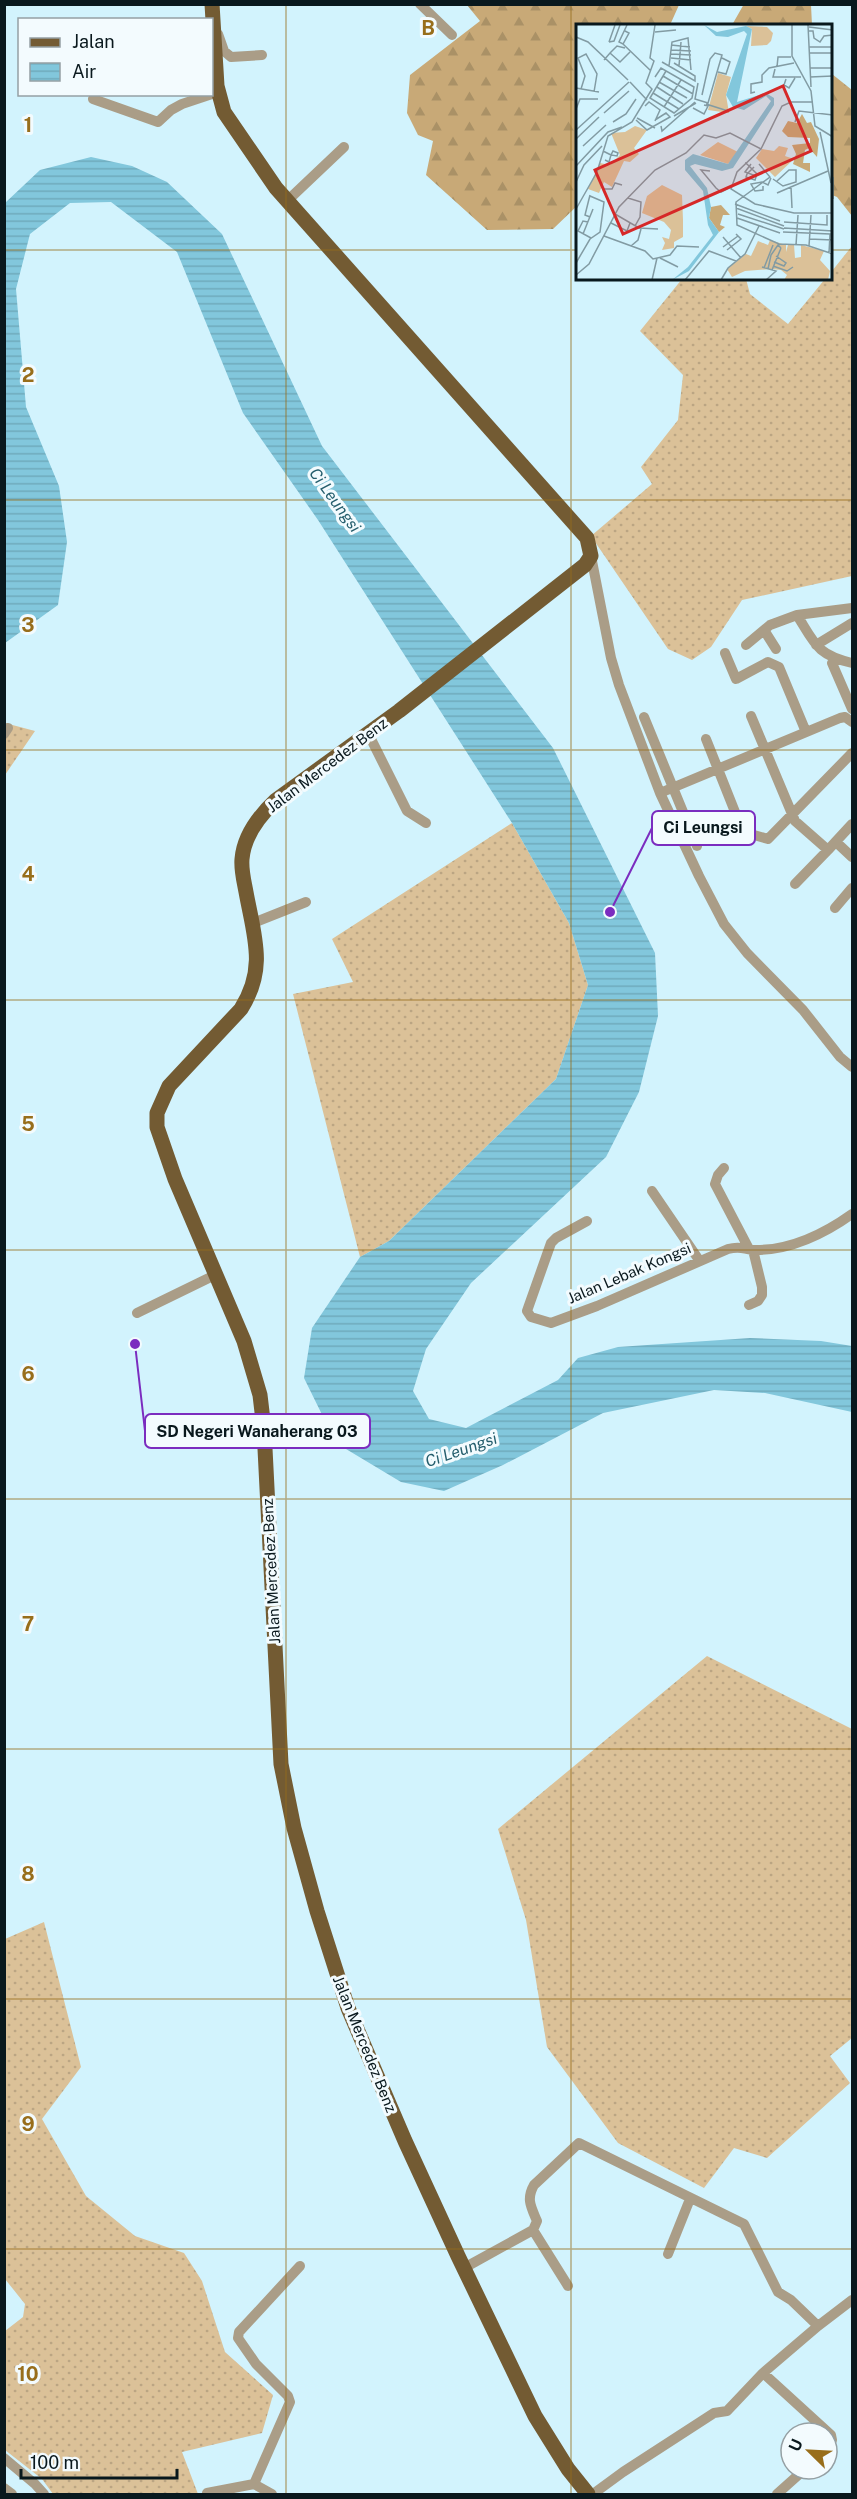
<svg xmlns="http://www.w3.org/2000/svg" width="857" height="2499" font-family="'Public Sans',sans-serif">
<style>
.grass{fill:url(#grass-dots)}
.forest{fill:url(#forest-firs)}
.water{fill:url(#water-rules)}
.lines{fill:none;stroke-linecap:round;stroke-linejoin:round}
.street{stroke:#aa9d87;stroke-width:10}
.primary{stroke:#735b33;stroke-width:15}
.grid{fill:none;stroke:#986e1b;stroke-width:1.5;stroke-opacity:0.55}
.labels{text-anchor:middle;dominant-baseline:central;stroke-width:6;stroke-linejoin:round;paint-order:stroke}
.street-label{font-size:15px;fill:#09181d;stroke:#f3fbfe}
.water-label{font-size:16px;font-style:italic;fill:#255e6d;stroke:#f3fbfe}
.inset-road{fill:none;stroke:#829ba3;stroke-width:1.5}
.view{fill:#d62828;fill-opacity:0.15;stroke:#d62828;stroke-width:3}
.inset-edge{fill:none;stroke:#09181d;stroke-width:3}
.grid-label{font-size:20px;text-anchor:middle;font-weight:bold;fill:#986e1b;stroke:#f3fbfe;stroke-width:6;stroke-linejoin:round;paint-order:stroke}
.leader{fill:none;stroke:#7b2cbf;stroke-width:2}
.callout-dot{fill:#7b2cbf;stroke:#f3fbfe;stroke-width:2}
.callout{fill:#f3fbfe;stroke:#7b2cbf;stroke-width:2}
.callout-label{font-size:16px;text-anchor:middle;font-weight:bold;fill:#09181d}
</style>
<defs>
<pattern id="grass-dots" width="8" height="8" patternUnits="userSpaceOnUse" patternTransform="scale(1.5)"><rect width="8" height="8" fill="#dbc198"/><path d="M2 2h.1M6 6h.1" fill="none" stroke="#bba583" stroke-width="1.8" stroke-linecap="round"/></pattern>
<pattern id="forest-firs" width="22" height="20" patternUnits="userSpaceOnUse" patternTransform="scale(1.5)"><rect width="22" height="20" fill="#c8a977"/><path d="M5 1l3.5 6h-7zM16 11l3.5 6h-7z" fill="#aa9166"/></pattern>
<pattern id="water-rules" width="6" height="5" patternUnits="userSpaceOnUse" patternTransform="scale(1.5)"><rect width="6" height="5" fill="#82c7dc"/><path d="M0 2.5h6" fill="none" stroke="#6faabc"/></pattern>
</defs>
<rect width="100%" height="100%" fill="#d2f3fd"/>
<path class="grass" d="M852 246V576L742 600 711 647 692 660 668 649 591 536 652 484 641 467 678 420 683 375 640 331 682 279H746L750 294 788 324 825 279H832V271Z
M5 723 35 731 5 775Z
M512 823 569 923 588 985 556 1079 389 1241 360 1257 293 994 353 982 332 939Z
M707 1656 852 1729V2038L830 2056 850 2083 767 2158 734 2148 704 2188 618 2143 547 2047 526 1920 498 1829Z
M44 1922 81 2067 42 2119 86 2196 135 2236 184 2253 202 2281 225 2352 273 2395 262 2433 182 2452 198 2494H53L42 2479 5 2450V2331L23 2317 25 2304 5 2279V1939Z"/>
<path class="forest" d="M744 4 811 5 812 25H732Z
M467 5H679L670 25 578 26V205L553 229 487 230 426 175 433 141 418 135 407 113 410 75 480 21Z
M832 74 852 90V216L837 197 832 195Z"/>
<path class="water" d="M91 157 132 166 167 182 222 234 322 446 553 748 655 953 658 1016 639 1092 606 1157 471 1283 426 1349 413 1391 429 1419 466 1428 558 1380 578 1358 618 1347 750 1338 821 1341 852 1346V1412L765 1393 714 1390 603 1413 503 1465 444 1491 401 1482 336 1443 304 1378 312 1328 360 1257 389 1241 556 1079 588 985 569 923 512 823 318 520 243 413 177 252 111 202 70 203 30 234 16 289 26 407 59 486 67 542 58 605 5 643V203L40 170Z"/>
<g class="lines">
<path class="street" d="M420 4 452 35
M218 34 224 51 231 57 262 55
M93 99 158 122 171 110 182 104 218 92
M286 202 344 147
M591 556 611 658 619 685 660 793 699 876 724 924 747 953 803 1010 840 1057 852 1067
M797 615C815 644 817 655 852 663
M764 630 776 649
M746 645 770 625 797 615 852 608
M816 645 852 623
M725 653 736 679 768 662 779 667 806 732
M832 663 852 709
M751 716 795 821 828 850 852 824
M644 717 697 846
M368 733 407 811 426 823
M4 734 8 728
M706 739 741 827 747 833 768 839 852 753
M660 793 840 718 845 717 852 722
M836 842 852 857
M795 884 828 850
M835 908 852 888
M253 923 306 902
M724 1168 718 1175 715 1184 748 1247
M652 1191 699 1260
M587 1221 556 1238 551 1243 527 1311 531 1317 551 1323 597 1306 728 1249C742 1245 744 1250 756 1250 792 1250 824 1234 852 1214
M749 1305 758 1301 762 1295V1287L753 1250
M137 1313 217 1274
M533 2230 568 2286
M668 2254 690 2199
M464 2268 533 2230 537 2221C531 2207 526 2199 534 2185L579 2143 744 2224 778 2292 791 2300 818 2326
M763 2373 831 2435 832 2440 827 2447
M4 2458 35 2484 44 2494
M254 2484 290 2402 288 2396 256 2364 238 2338 239 2332 300 2266
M4 2488 12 2494
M207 2493 254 2484 272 2494
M593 2494 623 2472 714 2413 727 2411 763 2373 818 2326 852 2300
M777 2494 805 2469"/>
<path class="primary" d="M212 4 217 86 224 112 276 188 587 538 591 556 585 565 399 711 276 800C259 816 244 835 242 859 241 870 244 881 246 892 254 936 267 968 241 1009L169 1086 157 1113V1127L175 1179 244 1341 260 1395 264 1429 281 1764 294 1828 317 1911 348 2008 405 2141 458 2256 535 2416 568 2469 588 2494"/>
</g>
<path class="grid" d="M286 4V2494M571 4V2494M4 250H578M832 250H852M4 500H852M4 750H852M4 1000H852M4 1250H852M4 1499H852M4 1749H852M4 1999H852M4 2249H852"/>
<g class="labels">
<g class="street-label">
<text transform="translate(327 765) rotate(-37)">Jalan Mercedez Benz</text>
<text transform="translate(629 1273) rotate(-23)">Jalan Lebak Kongsi</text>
<text transform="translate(271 1571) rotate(-93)">Jalan Mercedez Benz</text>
<text transform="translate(365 2044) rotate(68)">Jalan Mercedez Benz</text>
</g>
<g class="water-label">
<text transform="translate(335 500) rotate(54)">Ci Leungsi</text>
<text transform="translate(461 1450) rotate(-19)">Ci Leungsi</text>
</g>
</g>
<g transform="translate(576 24)">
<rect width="256" height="256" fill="#d2f3fd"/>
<path d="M142 49 155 53 150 71 153 89 132 86ZM59 102 71 106 58 124 63 130 54 138 48 137 36 163 28 158 23 169 12 165 24 139 34 141 44 131 35 109 49 108ZM142 118 162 128 152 140 124 131ZM203 122 212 124 209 132 218 135 199 153 180 134 186 125 198 127ZM86 161 106 171 107 196V213L98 218V224L86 226 89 219 86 213 93 215 95 206 88 198 66 189 71 172ZM194 216 210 221V228L212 221H218L219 234 225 233V221L248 227 244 236 254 247 252 256H208L211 251 205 246 196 245 169 247 156 253 151 245 170 230 175 232 182 217 192 221Z" fill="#dbc198"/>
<path d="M226 90 231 99 235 98 243 115 241 133 233 124 229 126 227 139H234V148L217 140 220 130 216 121 234 119V114L212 113 206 107 212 97 221 99ZM145 181 154 191H147L144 201 149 203 143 208 133 194 135 183Z" fill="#c8a977"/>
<path d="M170 2 191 3 197 9 195 17 191 21 175 22 176 5Z" fill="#dbc198"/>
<path d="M128 1 141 8 170 2 176 5 161 78 190 69 198 74V81L157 144 146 147 119 140 114 142 131 164 135 183 133 194 143 208 113 247 96 256 112 243 137 211 132 201 127 167 109 146V136L117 130 152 140 195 77 190 72 168 86 157 83 150 71 171 10 168 7 152 13 140 12Z" fill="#82c7dc"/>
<path class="inset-road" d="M216 1V32L235 67 239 102 257 113M232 1 235 63M233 3 257 6M49 7 53 9 47 20 43 18 51 1M233 7H237L238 14 244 18 248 12 257 11M79 8 100 6M0 13 12 18 52 56M33 18 38 17 44 1M33 18 39 1M47 20 75 47M95 21 114 23M233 23H257M95 26 115 27M34 29 41 22 49 24M233 29H257M95 30 115 31M95 34 115 36M28 36 34 29 44 38 54 28M86 38 119 57V52L98 39M93 42 96 18 112 14 115 46M103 42 105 18M201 43 202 33H215M234 44H257M199 45 197 53H225M142 48 150 50 154 38 146 34M87 52 117 70M79 53 85 44 118 63 116 74 98 89 74 74 90 47M234 53 257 52M210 55 208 61 213 64 219 54M54 58 71 76M83 58 111 74M122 59 119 75 132 79 146 31 139 29 134 35 126 71M81 63 107 80M0 64 23 68M5 65 9 52 2 34 10 30 21 50 18 68M179 68 175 69V60L186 58V51L193 44 218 39M77 69 103 85M130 80 152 87M69 82 73 78 84 86 79 97M88 83 105 56M117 84 128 90 132 82 128 81M0 85 4 75H22M28 89 53 67M98 92 120 79M61 94 79 104M60 96 71 106 94 93 90 89 79 96M37 98 50 90 60 75M219 98 223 87 257 91M85 102 86 107 119 78M0 106 53 58M244 108 255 159M0 115 23 93M7 122 30 101M185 125 161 148 155 165 179 180 218 189H257M27 127 35 131 33 138 29 136M37 127 42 129 41 132 35 131ZM169 139 171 140 181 150 179 156 170 153 171 150 178 143M175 140 169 148 180 152M183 140 194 153 160 178 161 201 203 220 230 221 257 230M0 142 32 108 46 103M134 147 125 146 140 164 145 168 155 163M257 153V175M197 155 207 162 220 158V146H213L201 157M0 158 8 141 26 122M187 162V166L179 167 175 160 186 158 192 161 195 154M215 163 216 184M28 165H36L39 159 46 161M201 169 252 147M14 171 9 191 14 193M52 174 65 178 64 193 59 202M159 180 204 197M160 184 208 202M0 185 21 148 32 112 56 98 76 65 70 59 78 37 74 34 79 1M39 190 63 204 82 205M162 190 208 205M161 194 204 209M12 198 7 197 2 207 15 214M208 198 251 201V191M35 199 51 207 54 199M208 204 257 207M207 208 254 210 253 229M7 210 17 185M28 212 69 227 77 235 94 231 101 222 123 223M147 213 165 234M233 215 257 216M220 221 222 191M55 222 62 216 65 205M233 222 235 191M147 223 162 212M151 226 165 215 160 210M84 234 102 243M198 238 208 242 210 239 200 232M0 239 14 215 24 208 28 178 14 172M197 242 211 247 217 243M186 243 200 247 190 256M188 244 197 221M192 245 195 231 202 221 205 224M196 246 205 224M0 251 13 240 43 183 79 146 110 129 128 111 140 114 154 109 185 125 206 82 215 78H237M76 256 81 234M109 256 133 227 160 237M145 256 152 244 169 230 183 202"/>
<path class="view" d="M207 62 235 127 47 210 19 146Z"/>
<rect width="256" height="256" class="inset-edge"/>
</g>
<g class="grid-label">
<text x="428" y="35">B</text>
<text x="28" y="132">1</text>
<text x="28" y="382">2</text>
<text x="28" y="632">3</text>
<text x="28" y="881">4</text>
<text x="28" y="1131">5</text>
<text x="28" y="1381">6</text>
<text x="28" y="1631">7</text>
<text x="28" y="1881">8</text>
<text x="28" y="2131">9</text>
<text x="28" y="2381">10</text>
</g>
<path class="leader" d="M610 912L652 828M135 1344L145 1431"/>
<g class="callout-dot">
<circle cx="610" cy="912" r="6"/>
<circle cx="135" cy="1344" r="6"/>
</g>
<g class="callout">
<rect x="652" y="811" width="103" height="34" rx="6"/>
<rect x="145" y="1414" width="225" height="34" rx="6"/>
</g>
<g class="callout-label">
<text x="703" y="833">Ci Leungsi</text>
<text x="257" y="1437">SD Negeri Wanaherang 03</text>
</g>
<rect width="857" height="2499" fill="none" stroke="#09181d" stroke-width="12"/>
<rect x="18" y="18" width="195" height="78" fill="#f3fbfe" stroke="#95a0a4" stroke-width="1.5"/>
<rect x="30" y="38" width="30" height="9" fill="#735b33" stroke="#95a0a4" stroke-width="1.5"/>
<text x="72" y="48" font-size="18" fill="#09181d">Jalan</text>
<rect x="30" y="63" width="30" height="18" fill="url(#water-rules)" stroke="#95a0a4" stroke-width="1.5"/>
<text x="72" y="78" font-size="18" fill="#09181d">Air</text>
<g transform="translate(809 2451) rotate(294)"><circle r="28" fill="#f3fbfe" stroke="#95a0a4" stroke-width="1.5"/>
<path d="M0-4.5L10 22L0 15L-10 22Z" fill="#986e1b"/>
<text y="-9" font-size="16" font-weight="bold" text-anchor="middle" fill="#09181d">U</text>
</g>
<path d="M21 2469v9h156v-9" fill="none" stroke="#09181d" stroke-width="3"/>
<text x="30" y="2469" font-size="18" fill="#09181d" stroke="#f3fbfe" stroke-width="4.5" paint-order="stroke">100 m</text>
</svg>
